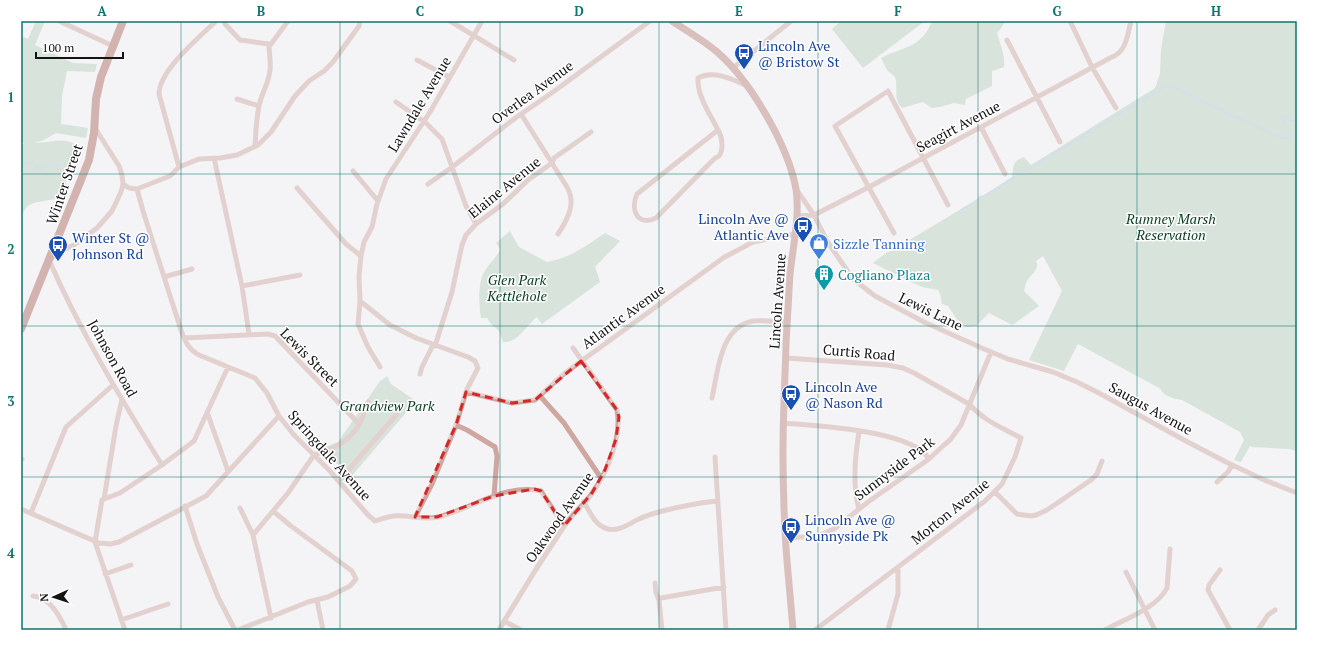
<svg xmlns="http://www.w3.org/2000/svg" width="1318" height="651" font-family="'PT Serif',serif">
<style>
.green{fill:#b3cfbb}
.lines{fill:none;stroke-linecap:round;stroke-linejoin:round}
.stream{stroke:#b1c4e0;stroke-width:1.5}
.minor{stroke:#cea7a1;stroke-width:5}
.secondary{stroke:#b98178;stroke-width:7}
.primary{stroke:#a8655b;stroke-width:8}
.marked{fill:none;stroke:#d62828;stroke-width:3;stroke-dasharray:8 5;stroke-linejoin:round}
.grid{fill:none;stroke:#0f766e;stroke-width:1;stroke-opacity:0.55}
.labels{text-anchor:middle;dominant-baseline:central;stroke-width:3;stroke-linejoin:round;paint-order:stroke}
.transit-label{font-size:14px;fill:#164399;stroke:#fff;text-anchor:start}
.street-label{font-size:14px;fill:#141414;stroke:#fff}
.park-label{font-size:14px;font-style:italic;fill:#073d20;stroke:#fff}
.shop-label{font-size:14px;fill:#366cbe;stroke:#fff;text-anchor:start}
.culture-label{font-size:14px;fill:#0d838f;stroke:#fff;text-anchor:start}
.neatline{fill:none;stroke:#0f766e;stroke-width:1.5}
.grid-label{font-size:13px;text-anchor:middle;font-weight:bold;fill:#0f766e}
</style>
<rect width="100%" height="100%" fill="#f4f4f6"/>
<path class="green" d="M36 21H45L35 45 73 63 97 64 95 72 67 71 62 96 61 124 88 128 86 138 56 133 42 141 34 142C48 145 62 135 76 145 80 158 70 162 65 173 64 178 68 183 66 188 62 204 39 198 28 206 25 208 23 213 21 216V145L25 143H21V36L28 39Z
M841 21H925L863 68 832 29Z
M932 21H1005L1000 30 997 32C999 43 1006 55 1004 67L992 71V86L966 99 965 105 954 103 940 107 932 108 923 102 902 108C892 97 899 90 895 77L887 70 881 58C902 47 922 48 932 21Z
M1166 21H1297V451L1288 449 1253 447 1250 446 1241 462 1234 460 1244 440 1240 432 1182 400C1175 399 1165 397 1161 390V389L1078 344 1064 371 1029 360 1062 291 1043 256 1036 261C1040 270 1031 274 1027 281 1025 285 1025 288 1024 291L1039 306 1014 324 1012 325 989 313 976 326 967 327 961 324 958 321 948 306 942 304 940 294 938 290 922 287 916 284H915L873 263 886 253 891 251 976 200 979 196 984 195 1012 177C1014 166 1011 162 1024 157L1031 165 1155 88 1160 74 1161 49Z
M510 231 519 247 547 262C570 258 586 246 605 233L620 241 595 267 600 282 542 324 537 317C527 324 518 344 503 342L499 331 491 324 487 318H481C479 304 477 281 486 269 491 262 497 257 500 249L496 243Z
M387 376 391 384 416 401 350 478 323 448 338 442 380 381Z"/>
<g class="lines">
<path class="stream" d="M21 161 27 164 32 162 40 169 53 163 59 166
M961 210 1166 86 1174 88 1277 136 1285 139 1289 137 1290 133 1282 119 1284 116 1287 117 1291 121 1295 120 1297 117"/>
<path class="minor" d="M59 21 113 46
M224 21 225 24 240 40 269 44C269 53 271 61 270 70 269 82 263 91 260 102 256 117 256 131 255 146
M450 21 514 60
M1070 21 1092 67 1116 108
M1007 40 1060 142
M269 44H271L288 21
M417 60 449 77
M733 68 791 21
M237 99 259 106
M396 102 426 123 442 139 466 206 476 224
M521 114 567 187C569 191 571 196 571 200 572 211 564 225 558 234
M981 127 1005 174
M95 128 119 166 122 175 123 184 121 192 112 211 97 228 74 245 63 250 49 260C80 331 121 399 162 465
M718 130C722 136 724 150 719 156 717 157 715 158 713 160L656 218C637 227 630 209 637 194L718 130C710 114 697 96 698 78 713 70 732 79 745 85
M214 158 242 286 249 334
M179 167 159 94C159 70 199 38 216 21
M353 171 378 201
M123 184 129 188 137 189 143 211 181 330C185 341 188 349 199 355L255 378 267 393 279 416 294 435 329 470 368 515 375 521C381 519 387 517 393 516 408 514 423 521 438 517 472 509 505 483 541 491L564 526
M428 184 451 168 514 119 553 92 650 21
M297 188 346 244 361 256
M137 189 170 176 179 167 199 159 220 158 237 155 258 145 271 132 295 96 309 81 324 71 333 62 359 26 360 21
M796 189 814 215 827 241 853 279 875 296 924 322 984 349 1008 359 1053 372 1077 382 1099 393 1184 440 1226 462 1262 479 1297 493
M797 216 814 215 869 187 1110 58C1127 52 1127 36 1131 21
M894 233 835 126 888 91 948 205
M164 277 192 269
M242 286 300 275
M360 301 390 325 416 338 468 357 475 361 478 368 467 389 456 425 432 484 415 517
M184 338 268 334 275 336 359 424
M435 346 452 292 462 245 466 235 476 224 503 204 528 180 552 163 554 158 591 132
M786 358 887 365 903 368 914 373 969 404C984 421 1001 427 1021 438L1015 457 1002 484 985 501 815 630
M380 367 368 347 358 324 360 301 359 276 361 256 364 242 372 227 377 204 386 179 430 112 482 21
M420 374 422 367 433 345
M466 392 512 403 535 400 565 373 723 258 753 242 795 234
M540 396 564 423 601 478
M712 398C718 371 720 327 753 321 764 320 776 322 787 322
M122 399 116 426 104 499 102 500 95 542 125 630
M207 412 228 471
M783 423C816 426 912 430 929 459
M456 425 467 430 495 447 497 456 494 496
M859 432C855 456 852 485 859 509
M715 457 726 630
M21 459H22
M339 481 397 414
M1217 482 1228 472 1232 465
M995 492 1017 514 1031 516 1036 515 1047 510 1091 480 1097 474 1102 461
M104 499 120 493 162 465 194 441 228 367
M584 502C590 512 595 526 608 529 619 532 630 523 639 519 651 513 663 511 675 508 690 505 703 502 718 501
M185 506 197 544 218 597 235 630
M240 508 253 535 271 618
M21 509 99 543 110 544 119 542 206 496 279 416
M31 513 66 427 113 385
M253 535 288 493 314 455C332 450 351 440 360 423 363 417 365 409 368 402
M786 538 818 536 834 529 868 502 929 459 944 445 950 440 961 425 991 352
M1220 570 1209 585 1208 590 1230 630
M1126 572 1155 630
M105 574 131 565
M655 583 656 593 659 600 662 630
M33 596C50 597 60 616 66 630
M317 600 323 630
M659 600 661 598 724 587
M121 620 168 604
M504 621 521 630
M238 630 308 602 328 597 350 586 356 579 352 571 291 526 273 511
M499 630C520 594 542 559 565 525 573 513 585 504 593 492 608 470 622 437 617 410L573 348
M888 630 898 594V567
M1105 630C1125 619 1157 608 1167 588L1170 549
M1258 630 1268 615 1275 610"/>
<path class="secondary" d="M672 21C687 31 703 40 716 51 750 80 788 145 796 189 800 217 793 246 790 274 787 317 785 360 784 403 782 451 783 499 786 548 788 575 791 603 793 630"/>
<path class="primary" d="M21 329 89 160 94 133 96 99 101 77 123 21"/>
</g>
<path d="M0 0H1318V651H0ZM581 361 617 410 619 417 616 439 605 470 592 493 564 526 541 491 534 489 494 496 437 517H415L456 425 466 392 512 403 535 400Z" fill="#f4f4f6" fill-opacity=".55" fill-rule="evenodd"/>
<path class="marked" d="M581 361 617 410 619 417 616 439 605 470 592 493 564 526 541 491 534 489 494 496 437 517H415L456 425 466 392 512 403 535 400Z"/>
<path class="grid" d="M181 21V630M340 21V630M500 21V630M659 21V630M818 21V630M978 21V630M1137 21V630M21 174H1297M21 326H1297M21 477H1297"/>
<defs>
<g id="bus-pin" transform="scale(1)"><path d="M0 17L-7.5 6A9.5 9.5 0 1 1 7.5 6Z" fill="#1a4fb4" stroke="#fff"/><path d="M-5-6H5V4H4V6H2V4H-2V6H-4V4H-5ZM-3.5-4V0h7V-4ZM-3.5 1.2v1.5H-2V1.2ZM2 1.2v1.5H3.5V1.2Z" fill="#fff"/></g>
<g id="shop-pin" transform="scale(1)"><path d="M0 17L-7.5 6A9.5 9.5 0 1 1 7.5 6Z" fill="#3f7fe0" stroke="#fff"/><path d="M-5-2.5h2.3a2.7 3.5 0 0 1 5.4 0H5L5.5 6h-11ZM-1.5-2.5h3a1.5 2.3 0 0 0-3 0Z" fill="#fff"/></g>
<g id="building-pin" transform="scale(1)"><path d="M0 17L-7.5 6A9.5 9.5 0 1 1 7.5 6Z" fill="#0f9aa8" stroke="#fff"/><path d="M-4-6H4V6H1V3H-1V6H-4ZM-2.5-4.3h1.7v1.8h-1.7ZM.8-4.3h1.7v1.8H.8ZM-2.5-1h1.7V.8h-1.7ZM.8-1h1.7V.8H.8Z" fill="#fff"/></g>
</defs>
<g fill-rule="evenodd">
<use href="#bus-pin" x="744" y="53"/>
<use href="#bus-pin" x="803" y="226"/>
<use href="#shop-pin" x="819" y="243"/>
<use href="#bus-pin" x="58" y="245"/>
<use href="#building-pin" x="824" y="274"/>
<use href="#bus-pin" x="791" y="394"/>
<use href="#bus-pin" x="791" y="527"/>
</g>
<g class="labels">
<g class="transit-label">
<text x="758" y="45">Lincoln Ave<tspan x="758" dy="16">@ Bristow St</tspan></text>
<text x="789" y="218" text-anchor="end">Lincoln Ave @<tspan x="789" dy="16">Atlantic Ave</tspan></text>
<text x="72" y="237">Winter St @<tspan x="72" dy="16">Johnson Rd</tspan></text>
<text x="805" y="386">Lincoln Ave<tspan x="805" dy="16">@ Nason Rd</tspan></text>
<text x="805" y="519">Lincoln Ave @<tspan x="805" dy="16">Sunnyside Pk</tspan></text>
</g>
<g class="street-label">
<text transform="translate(532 92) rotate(-36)">Overlea Avenue</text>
<text transform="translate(419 104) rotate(-59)">Lawndale Avenue</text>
<text transform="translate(958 126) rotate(-28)">Seagirt Avenue</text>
<text transform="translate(64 184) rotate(-71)">Winter Street</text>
<text transform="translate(504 187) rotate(-39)">Elaine Avenue</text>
<text transform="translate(777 301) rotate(-86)">Lincoln Avenue</text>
<text transform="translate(931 311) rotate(26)">Lewis Lane</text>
<text transform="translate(623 316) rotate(-36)">Atlantic Avenue</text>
<text transform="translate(859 352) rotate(5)">Curtis Road</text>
<text transform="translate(310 357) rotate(45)">Lewis Street</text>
<text transform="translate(113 358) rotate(61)">Johnson Road</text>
<text transform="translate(1151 408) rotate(29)">Saugus Avenue</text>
<text transform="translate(330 455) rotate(48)">Springdale Avenue</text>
<text transform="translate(894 468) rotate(-37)">Sunnyside Park</text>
<text transform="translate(950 511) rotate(-39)">Morton Avenue</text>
<text transform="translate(559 517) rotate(-55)">Oakwood Avenue</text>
</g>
<g class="park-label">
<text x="1171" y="218">Rumney Marsh<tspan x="1171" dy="16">Reservation</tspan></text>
<text x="517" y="279">Glen Park<tspan x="517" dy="16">Kettlehole</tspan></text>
<text x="387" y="405">Grandview Park</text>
</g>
<g class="shop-label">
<text x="833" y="243">Sizzle Tanning</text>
</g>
<g class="culture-label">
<text x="838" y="274">Cogliano Plaza</text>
</g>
</g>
<rect width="1318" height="651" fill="none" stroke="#ffffff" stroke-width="44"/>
<g transform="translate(54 597) rotate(267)" stroke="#ffffff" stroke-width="3" paint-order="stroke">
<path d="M0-3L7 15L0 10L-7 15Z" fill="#141414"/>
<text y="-6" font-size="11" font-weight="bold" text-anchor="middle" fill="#141414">N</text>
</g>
<path d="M36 52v6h87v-6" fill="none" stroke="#141414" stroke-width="2"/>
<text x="42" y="52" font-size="12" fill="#141414" stroke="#ffffff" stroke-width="3" paint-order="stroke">100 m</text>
<rect x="22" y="22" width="1274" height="607" class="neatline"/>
<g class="grid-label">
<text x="102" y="16">A</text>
<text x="261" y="16">B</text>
<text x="420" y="16">C</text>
<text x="579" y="16">D</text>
<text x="739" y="16">E</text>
<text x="898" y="16">F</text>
<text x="1057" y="16">G</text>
<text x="1216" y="16">H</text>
<text x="11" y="102">1</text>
<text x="11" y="254">2</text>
<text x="11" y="406">3</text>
<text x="11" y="558">4</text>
</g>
</svg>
